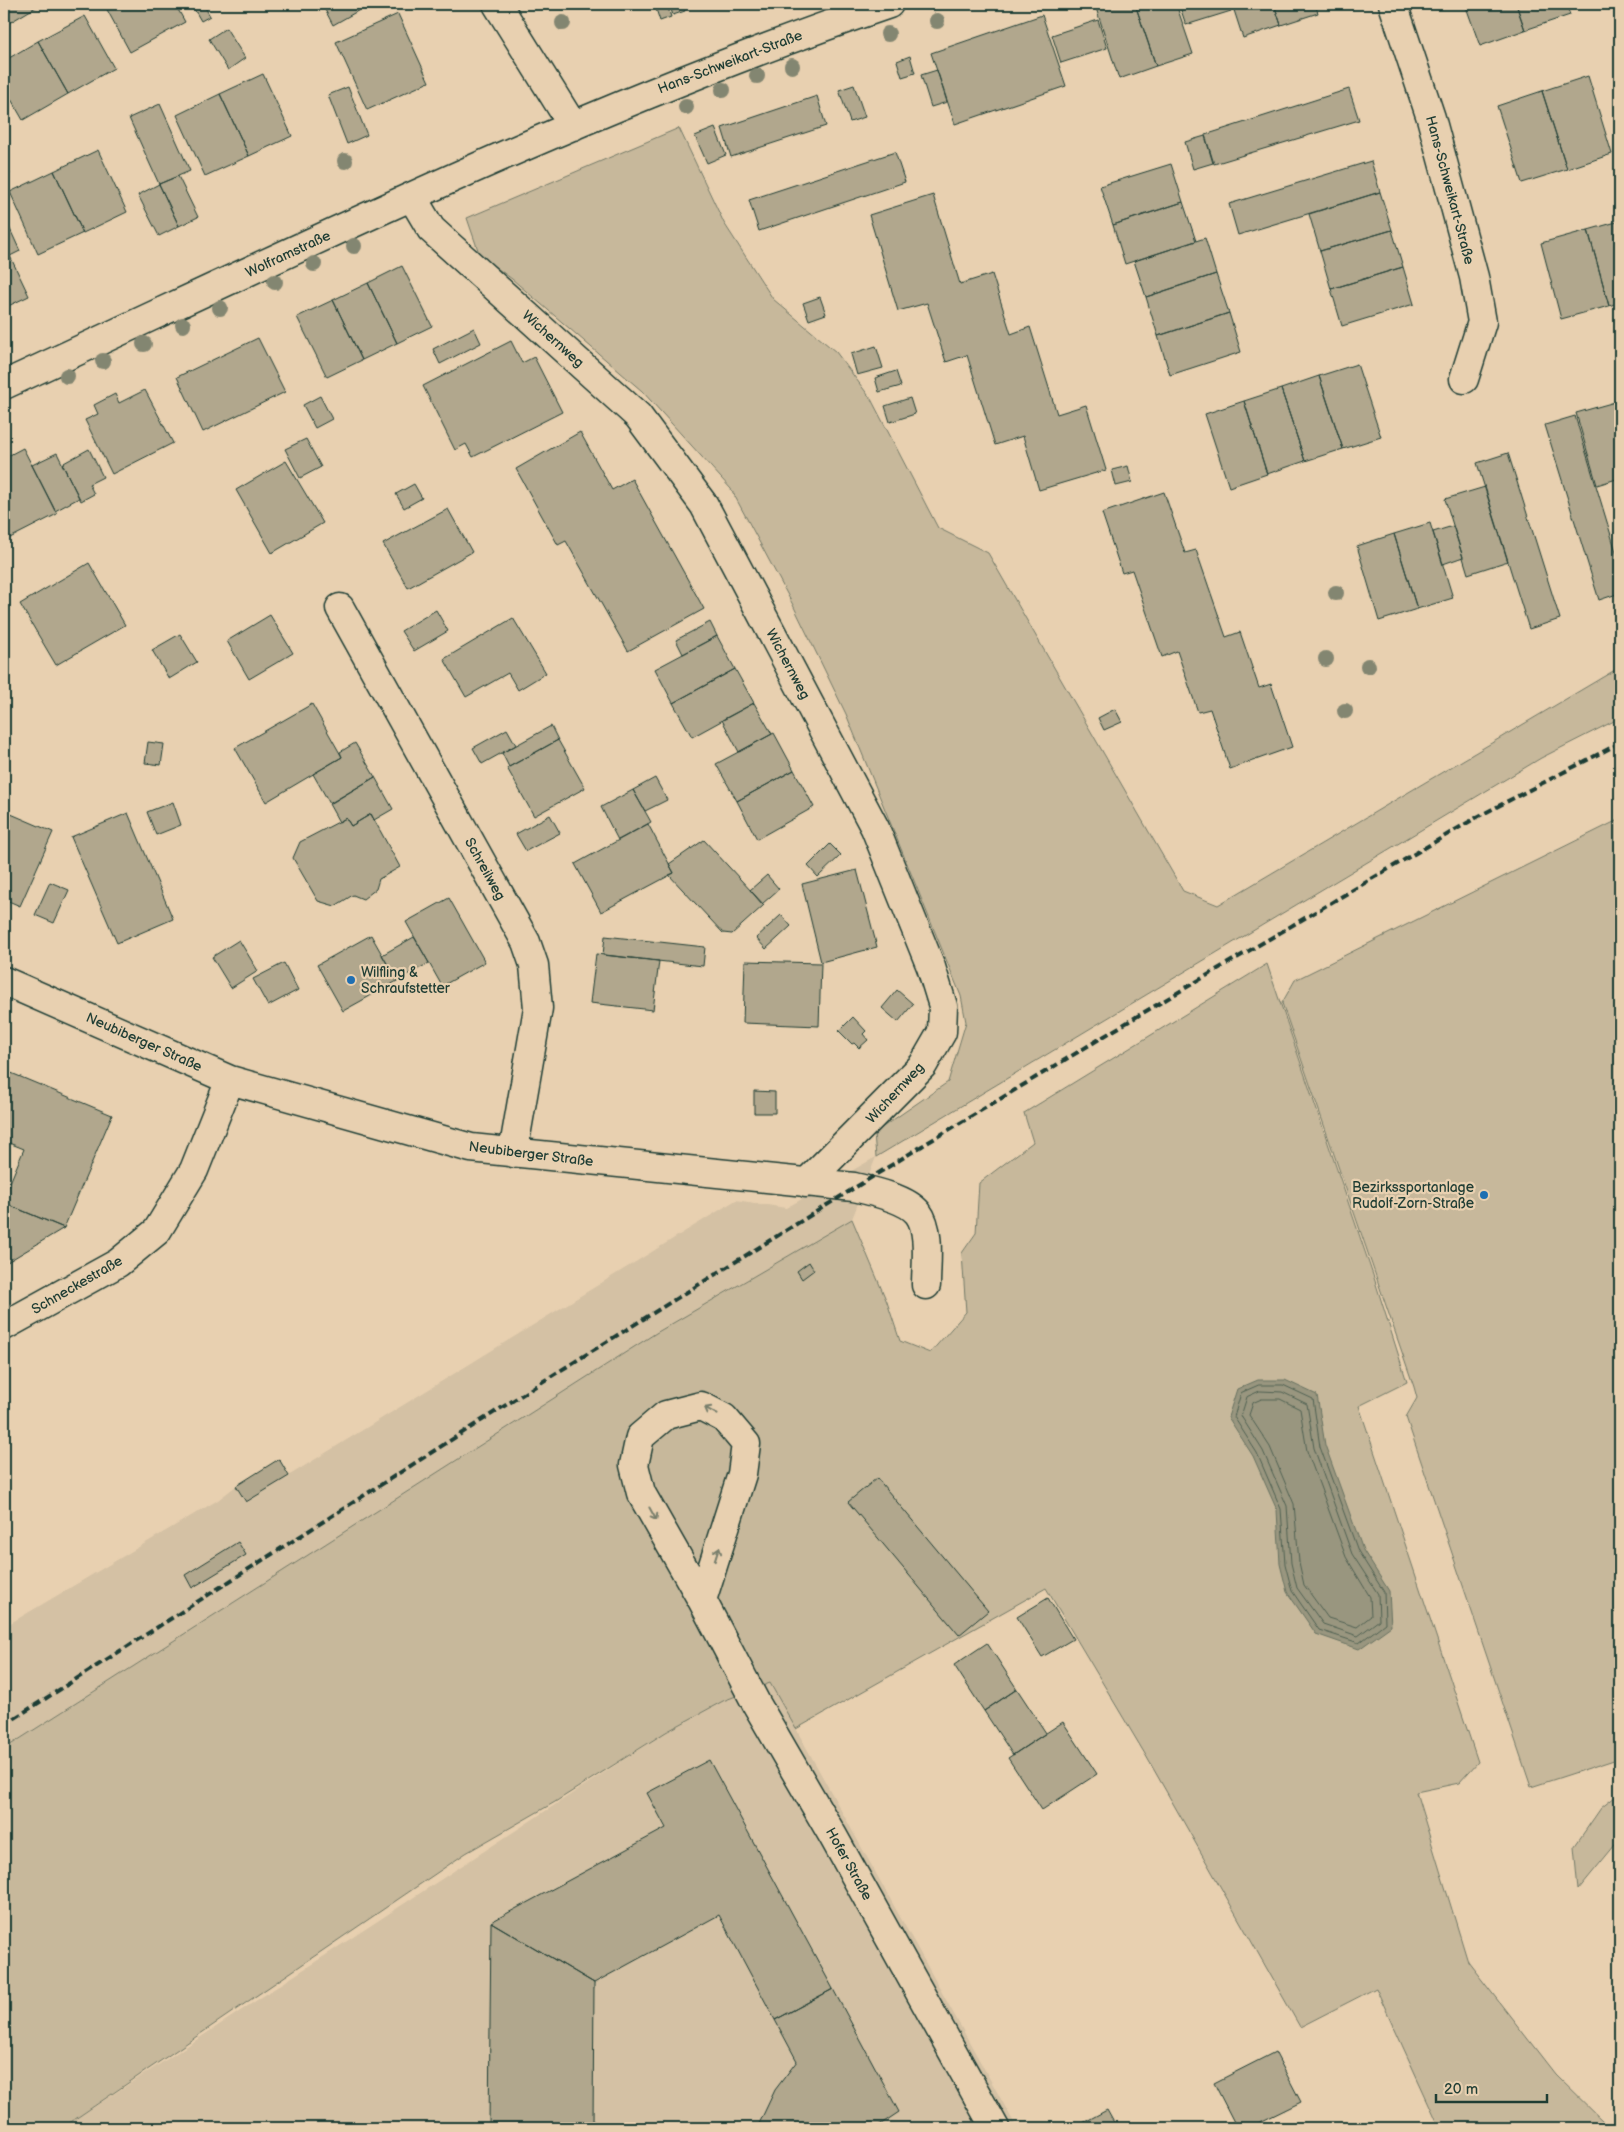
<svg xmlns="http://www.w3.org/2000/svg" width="1624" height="2132" font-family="'Balsamiq Sans',sans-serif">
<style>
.built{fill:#d4c1a4}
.green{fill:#c7b89b;stroke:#737a68}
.water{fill:#99967f;stroke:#687261}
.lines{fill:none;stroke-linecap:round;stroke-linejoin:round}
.shore{stroke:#506152;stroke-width:1}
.building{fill:#b1a78d;stroke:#1f3d34}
.minor-casing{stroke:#1f3d34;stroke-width:31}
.minor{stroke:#e8d0b0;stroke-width:28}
.rail{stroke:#1f3d34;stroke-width:4;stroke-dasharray:8 4;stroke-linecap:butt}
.tree{fill:#838671}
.oneway{stroke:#797f6c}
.poi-dot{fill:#1f6fb2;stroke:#e8d0b0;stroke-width:2}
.labels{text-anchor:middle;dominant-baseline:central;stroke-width:4.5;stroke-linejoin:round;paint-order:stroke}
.street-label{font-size:14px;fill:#1f3d34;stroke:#e8d0b0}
.poi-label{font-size:14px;fill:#1f3d34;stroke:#e8d0b0;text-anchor:start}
</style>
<rect width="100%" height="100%" fill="#e8d0b0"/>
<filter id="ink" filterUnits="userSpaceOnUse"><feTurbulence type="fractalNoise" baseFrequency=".02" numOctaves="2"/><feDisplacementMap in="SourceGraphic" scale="10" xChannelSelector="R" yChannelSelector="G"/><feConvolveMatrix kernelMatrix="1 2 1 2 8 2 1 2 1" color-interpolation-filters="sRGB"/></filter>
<g filter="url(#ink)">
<path class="built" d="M876 1157 852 1219 656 1333 4 1749V1627L218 1500 236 1486 246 1502 736 1200 786 1208Z
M770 1682 1017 2128H62L666 1732 723 1701Z"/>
<path class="green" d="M679 128 724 223 773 299 836 352 871 399 938 528 988 553 1183 891 1218 905 1620 667V718L1541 758 876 1157 874 1133 948 1082 966 1022 961 996 846 714 793 605 731 489 642 391 512 279 480 256 467 218Z
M1620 819V1758L1531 1787 1406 1417 1417 1398 1414 1387 1282 1003 1295 980Z
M1267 964 1375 1281 1407 1382 1359 1406 1478 1762 1459 1783 1416 1792 1468 1962 1555 2074 1610 2128H1440L1376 1988 1300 2027 1145 1754 1046 1588 796 1729 770 1683 723 1701 666 1732 555 1802 466 1853 62 2128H4V1749L656 1333 852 1219 887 1302 900 1341 930 1353 966 1312 962 1253 976 1233 979 1183 1033 1142 1024 1113Z
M1620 1793V1844L1615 1845 1578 1890 1574 1847 1601 1808Z"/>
<path class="water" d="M1258 1380H1285L1317 1395 1325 1445 1363 1550 1389 1591 1391 1626 1359 1649 1316 1634 1287 1592 1280 1564 1277 1510 1253 1456 1228 1417 1237 1389Z"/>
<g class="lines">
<path class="shore" d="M1259 1385H1283L1313 1399 1320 1447 1358 1551 1384 1592 1385 1623 1359 1643 1319 1630 1292 1591 1285 1564 1281 1509 1257 1453 1234 1417 1241 1393Z
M1260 1391 1282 1392 1307 1404 1314 1448 1352 1554 1378 1594 1379 1620 1358 1636 1323 1624 1297 1588 1291 1563 1287 1506 1263 1451 1241 1416 1247 1397Z
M1262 1399H1280L1300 1409 1307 1451 1346 1557 1370 1597 1371 1616 1357 1627 1328 1618 1304 1585 1299 1562 1294 1504 1270 1447 1249 1415 1253 1403Z"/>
</g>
<path class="building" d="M4 4H41L4 26Z
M104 4H175L185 22 130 52Z
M198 4H203L210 16 201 21 193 7Z
M322 4H370L333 25Z
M669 4H683L685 11 673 15Z
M1110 4H1135L1156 66 1119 79 1096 8Z
M1135 4H1176L1193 54 1156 66Z
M1179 4H1229L1231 11 1186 25Z
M1232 4H1274L1281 25 1243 38Z
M1274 4H1315L1318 13 1281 25Z
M1465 4H1516L1525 30 1480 46Z
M1516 4H1566L1570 15 1525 30Z
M667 5 671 17 660 21 656 9Z
M398 14 429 82 367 110 336 42Z
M1042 15 1066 86 955 124 931 53Z
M85 16 114 68 68 94 38 41Z
M1098 20 1107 48 1061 63 1052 35Z
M226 28 245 58 228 70 209 39Z
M38 41 68 94 23 120 4 87V61Z
M910 56 915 73 902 77 897 61Z
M937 70 947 102 931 107 921 75Z
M263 74 292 136 249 156 220 94Z
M1588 76 1612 154 1567 169 1542 91Z
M854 85 865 117 850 122 839 90Z
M348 87 367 135 347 144 328 95Z
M1349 89 1359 120 1214 164 1205 135Z
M1542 91 1567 169 1522 183 1497 106Z
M220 94 249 156 205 176 177 115Z
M817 96 826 126 731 157 722 128Z
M160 104 190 171 159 184 129 118Z
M715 128 726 155 707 163 695 136Z
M1205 136 1213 163 1193 169 1185 142Z
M98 150 127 212 83 233 54 171Z
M895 152 905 182 759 231 749 200Z
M4 160 10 174 4 177Z
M1371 161 1380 192 1238 235 1229 204Z
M1171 164 1183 202 1113 225 1100 186Z
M54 171 83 233 38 254 10 192Z
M178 176 198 217 179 226 159 184Z
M159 184 179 226 159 236 138 195Z
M1380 192 1392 230 1320 251 1309 214Z
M933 195 960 284 992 274 1011 334 1030 327 1057 414 1086 405 1106 470 1039 490 1023 436 995 445 967 355 946 362 927 303 898 311 869 215Z
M1183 202 1196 241 1125 264 1113 225Z
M4 216 20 251 4 259Z
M1620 221V302L1609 306 1588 230Z
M1392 230 1403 267 1331 289 1320 251Z
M1588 230 1609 306 1561 319 1541 243Z
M1205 238 1216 274 1146 297 1134 261Z
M10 256 29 296 4 308V259Z
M402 266 432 326 397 343 368 283Z
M1403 267 1414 304 1342 326 1331 289Z
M1216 274 1229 313 1158 336 1146 297Z
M368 283 397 343 362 360 333 300Z
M820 297 826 314 809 320 803 303Z
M333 300 362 360 327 377 297 317Z
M1229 313 1241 352 1170 375 1158 336Z
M474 328 481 343 440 364 433 349Z
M258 338 285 392 203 432 177 377Z
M511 341 522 363 534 357 562 412 473 457 466 444 455 450 423 386Z
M876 346 883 368 857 375 851 354Z
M1357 364 1381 437 1343 449 1319 376Z
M896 371 901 386 879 392 875 378Z
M1319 376 1343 449 1305 461 1281 389Z
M1281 389 1305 461 1267 474 1244 401Z
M145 390 173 443 112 474 85 420 98 414 94 405 115 394 119 403Z
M320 396 332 419 315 428 303 405Z
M910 398 915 414 890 422 885 406Z
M1620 400V418L1615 402Z
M1244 401 1267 474 1229 487 1205 414Z
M1615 402 1620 418V478L1597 485 1576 413Z
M1575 416 1620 565V593L1599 600 1545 425Z
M580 432 612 490 632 479 704 609 628 651 566 541 558 545 516 469Z
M306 439 321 467 300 478 285 449Z
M23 448 57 514 8 539 4 530V458Z
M89 449 103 477 89 484 94 494 81 501 62 464Z
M57 453 79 498 55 511 32 465Z
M1508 453 1560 619 1529 629 1477 463Z
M286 461 323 523 272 553 236 490Z
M1128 466 1132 482 1116 486 1112 470Z
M414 484 422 498 404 508 396 494Z
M1485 487 1508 561 1468 574 1445 499Z
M1164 492 1185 553 1196 550 1226 637 1240 632 1259 688 1271 684 1292 747 1230 769 1210 709 1198 712 1177 651 1162 657 1132 570 1122 573 1102 513Z
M448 509 472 552 408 588 383 544Z
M1430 523 1453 598 1417 609 1394 534Z
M1453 526 1463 557 1443 564 1433 532Z
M1394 534 1417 609 1379 621 1357 546Z
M89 563 125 625 56 665 20 604Z
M436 610 448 631 414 651 401 631Z
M270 615 293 653 249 679 227 641Z
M513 618 546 673 518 690 508 673 466 697 444 659Z
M710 622 717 636 683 654 676 640Z
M180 634 197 662 169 679 152 650Z
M717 636 735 669 673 703 655 669Z
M735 669 754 703 692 737 673 703Z
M754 703 772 734 739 752 722 720Z
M312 704 342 757 266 802 235 748Z
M1115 709 1122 722 1104 730 1098 718Z
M551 726 558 740 509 767 502 753Z
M507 729 516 745 482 764 473 748Z
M774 733 794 770 737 801 716 764Z
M558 740 585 788 534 816 507 768Z
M148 742 164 744 161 765 145 763Z
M355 743 375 777 330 804 313 774 342 757 340 752Z
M794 770 814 807 757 839 737 801Z
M375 777 393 809 374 820 371 814 351 826 346 818 339 822 329 804Z
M655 778 667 800 645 811 633 790Z
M633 790 651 822 618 840 601 807Z
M173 802 181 825 156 835 147 812Z
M4 811 53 832 20 906 4 899Z
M128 813 173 919 117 943 71 837Z
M371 814 400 867 379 879 376 889 363 899 353 895 335 906 318 901 293 858 300 842 346 818 351 826Z
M550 815 560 833 526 851 516 834Z
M648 824 674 873 601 912 575 864Z
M704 840 764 905 732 934 723 933 669 875 674 873 669 864Z
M830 844 841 855 818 877 808 866Z
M857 870 877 947 821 962 802 884Z
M767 875 779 889 762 904 750 890Z
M50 882 69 890 54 923 35 915Z
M449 898 485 962 442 986 406 922Z
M781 915 791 926 766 949 756 938Z
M371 935 397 981 343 1011 317 965Z
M605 936 705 947 703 966 603 955Z
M414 937 429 963 397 981 382 955Z
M239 940 258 971 231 988 212 957Z
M596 954 659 961 653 1010 590 1003Z
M745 961 821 963 819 1026 743 1023Z
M284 963 298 990 268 1006 253 979Z
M897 990 913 1004 898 1022 882 1008Z
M853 1017 866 1031 863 1034 868 1040 859 1048 854 1043 852 1044 839 1031Z
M4 1070 112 1115 64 1228 4 1203V1197L24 1149 4 1141Z
M754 1091 775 1092V1113H754Z
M4 1203 64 1228 4 1264Z
M809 1262 814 1270 802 1279 797 1271Z
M279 1459 289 1476 246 1502 236 1486Z
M877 1478 988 1611 959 1635 848 1502Z
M238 1542 246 1555 192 1588 185 1575Z
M1048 1598 1073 1639 1042 1657 1017 1617Z
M987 1643 1017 1689 984 1711 954 1665Z
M1017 1689 1046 1733 1013 1755 984 1711Z
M1063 1722 1097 1774 1042 1810 1008 1758Z
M709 1760 833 1989 775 2020 719 1915 594 1983 491 1922 666 1828 647 1793Z
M491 1922 594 1983 593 2125 651 2126V2128H448V2126H489Z
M833 1989 899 2112 875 2128H651V2126H758L775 2090 797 2061 775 2020Z
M1275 2052 1301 2102 1248 2128H1237L1214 2083Z
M1107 2110 1117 2128H1081L1079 2125Z"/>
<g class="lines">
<g class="minor-casing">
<path id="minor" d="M497 4 573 126
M1393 4 1431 118 1474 277 1482 322 1464 379
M412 197 431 229 638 416 704 505 875 828 931 967 943 1006 942 1032 923 1065 806 1183
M4 385C295 251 585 107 889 4
M340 608 526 942 534 965 538 1008 513 1153
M4 981 230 1080 471 1148 854 1187C871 1191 906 1198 918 1213 931 1230 926 1264 926 1285
M4 1326 118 1263 157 1231 194 1170 230 1080
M702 1600 742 1474 746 1444 724 1418 701 1406 666 1415 640 1437 634 1465 641 1493 702 1600 757 1705 833 1836 995 2128"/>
</g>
<use href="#minor" class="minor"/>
<path class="rail" d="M4 1725 542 1382 922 1146 1136 1017 1479 816 1620 743"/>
</g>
<g class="tree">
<circle cx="937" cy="21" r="8"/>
<circle cx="563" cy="23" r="8"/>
<circle cx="888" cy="34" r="8"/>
<circle cx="792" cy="66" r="8"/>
<circle cx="757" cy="76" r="8"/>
<circle cx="723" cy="90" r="8"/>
<circle cx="686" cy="107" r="8"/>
<circle cx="345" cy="161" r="8"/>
<circle cx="354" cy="246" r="8"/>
<circle cx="314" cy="264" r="8"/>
<circle cx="275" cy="282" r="8"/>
<circle cx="220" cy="308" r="8"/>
<circle cx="183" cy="325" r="8"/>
<circle cx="144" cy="344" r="8"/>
<circle cx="103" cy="361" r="8"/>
<circle cx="67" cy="376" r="8"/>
<circle cx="1336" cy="593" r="8"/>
<circle cx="1326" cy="659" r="8"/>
<circle cx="1368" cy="666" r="8"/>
<circle cx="1345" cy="711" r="8"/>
</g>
<defs><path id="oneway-shaft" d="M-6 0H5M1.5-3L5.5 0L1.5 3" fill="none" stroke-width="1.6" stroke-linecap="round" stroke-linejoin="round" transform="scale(1.25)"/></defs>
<g class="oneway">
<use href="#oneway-shaft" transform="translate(711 1411) rotate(-151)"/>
<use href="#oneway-shaft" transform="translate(653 1514) rotate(61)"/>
<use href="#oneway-shaft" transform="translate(717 1554) rotate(-72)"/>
</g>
</g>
<g class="poi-dot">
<circle cx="351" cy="980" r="5"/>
<circle cx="1484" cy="1195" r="5"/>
</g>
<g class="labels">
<g class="street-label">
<text transform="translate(730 62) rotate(-21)">Hans-Schweikart-Straße</text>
<text transform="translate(1450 190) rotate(75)">Hans-Schweikart-Straße</text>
<text transform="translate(288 254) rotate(-25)">Wolframstraße</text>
<text transform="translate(553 339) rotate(42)">Wichernweg</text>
<text transform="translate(788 664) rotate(62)">Wichernweg</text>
<text transform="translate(485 869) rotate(61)">Schreilweg</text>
<text transform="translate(144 1042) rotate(24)">Neubiberger Straße</text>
<text transform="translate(895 1093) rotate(-47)">Wichernweg</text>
<text transform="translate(531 1154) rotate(7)">Neubiberger Straße</text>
<text transform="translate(77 1285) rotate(-30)">Schneckestraße</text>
<text transform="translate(849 1864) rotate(61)">Hofer Straße</text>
</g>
<g class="poi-label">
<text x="361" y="972">Wilfling &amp;<tspan x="361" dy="16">Schraufstetter</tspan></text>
<text x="1474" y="1187" text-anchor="end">Bezirkssportanlage<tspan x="1474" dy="16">Rudolf-Zorn-Straße</tspan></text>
</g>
</g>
<rect width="1624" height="2132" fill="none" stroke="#e8d0b0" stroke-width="20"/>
<rect x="10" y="10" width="1604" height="2112" fill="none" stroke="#1f3d34" stroke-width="2" filter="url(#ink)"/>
<path d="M1436 2094v8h111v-8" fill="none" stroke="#1f3d34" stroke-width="2.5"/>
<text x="1444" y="2094" font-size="15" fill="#1f3d34" stroke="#e8d0b0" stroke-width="4" paint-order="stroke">20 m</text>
</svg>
